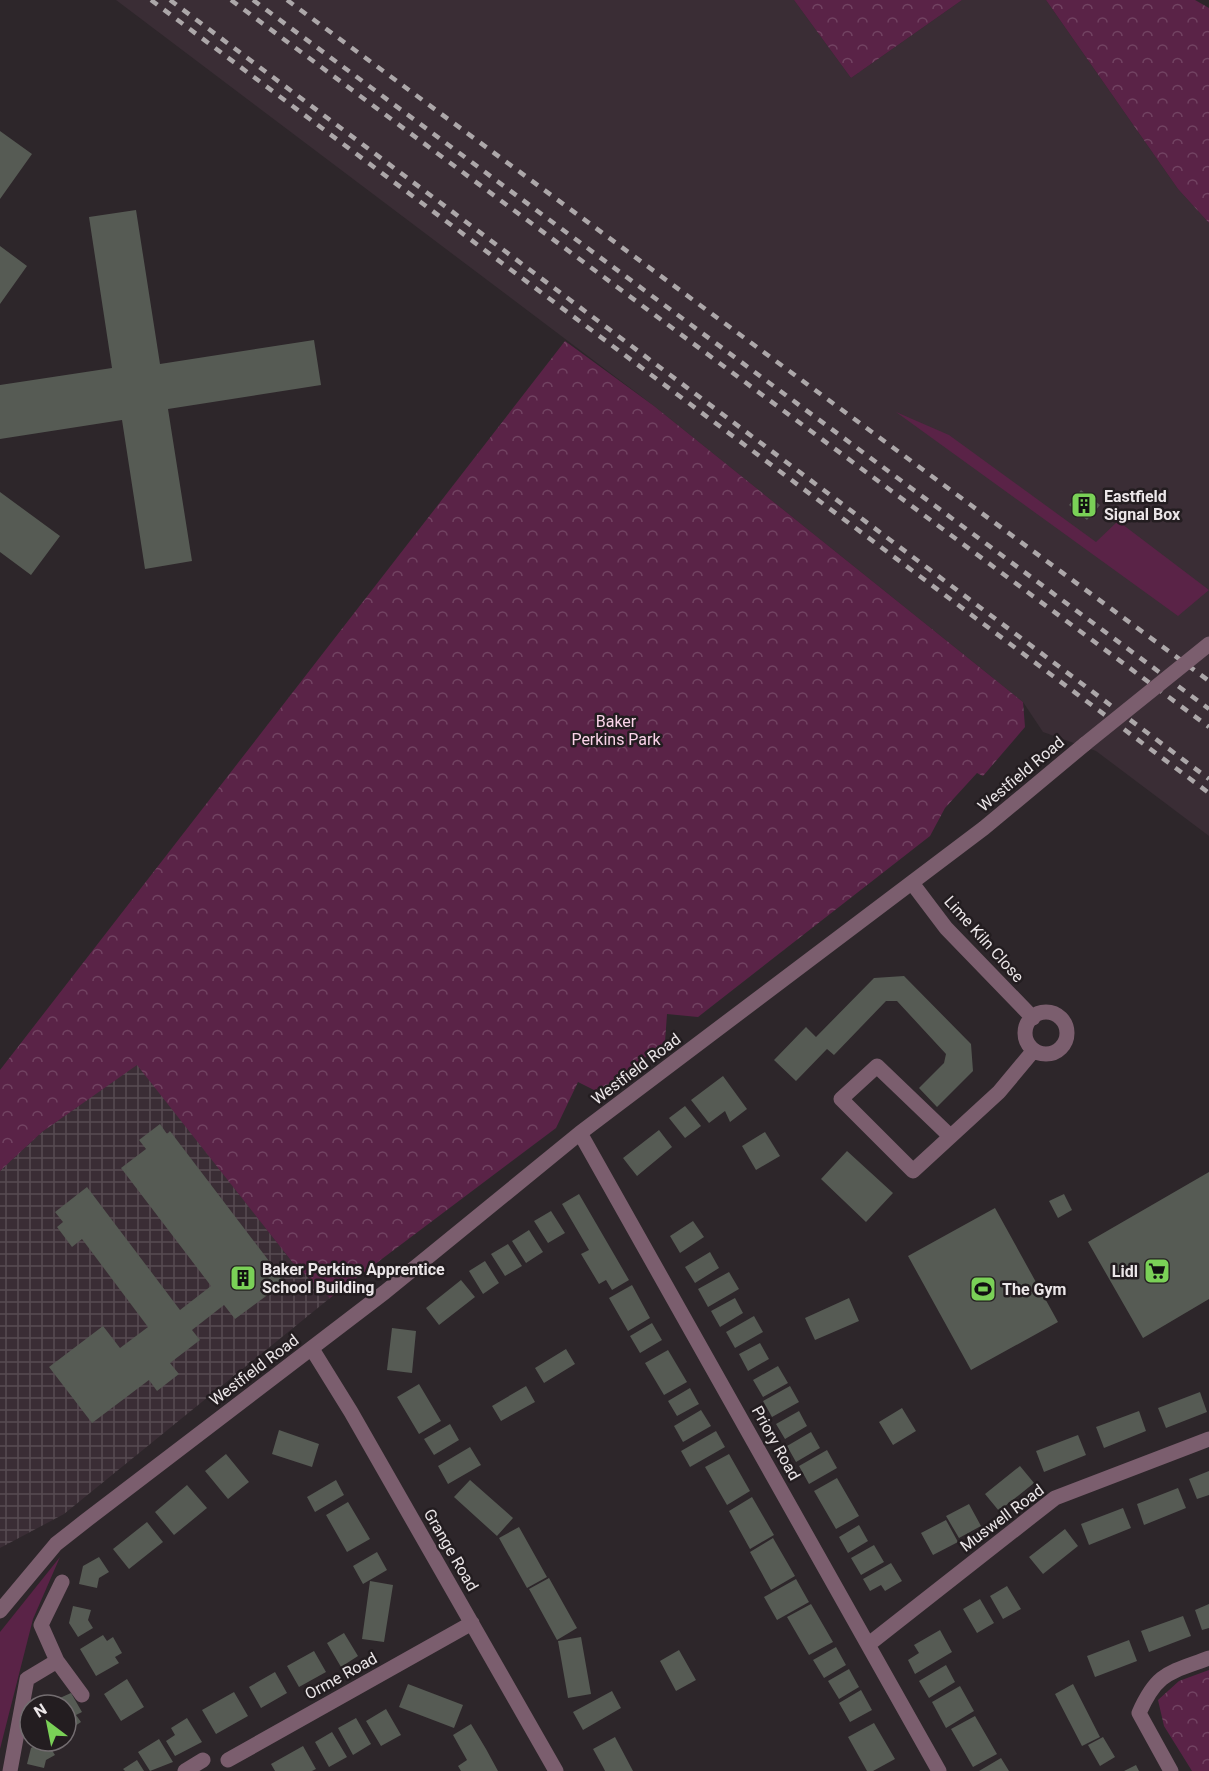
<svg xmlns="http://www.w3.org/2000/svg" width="1209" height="1771" font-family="Roboto,sans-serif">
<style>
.built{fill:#3a2d35}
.industrial{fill:url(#industrial-grid)}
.green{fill:#5a2347}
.forest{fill:url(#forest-crowns)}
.building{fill:#565b54}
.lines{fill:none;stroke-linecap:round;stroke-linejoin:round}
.minor{stroke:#7b5e6e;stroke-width:15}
.rail{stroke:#aca7a9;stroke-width:4.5;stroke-dasharray:8 8;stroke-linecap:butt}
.minor-bridge{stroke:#7b5e6e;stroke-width:15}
.labels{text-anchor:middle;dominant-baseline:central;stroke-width:5;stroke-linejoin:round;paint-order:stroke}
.poi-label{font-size:16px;font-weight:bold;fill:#ebe6e8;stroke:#231d20;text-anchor:start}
.park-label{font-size:16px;fill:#f9d3e8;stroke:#231d20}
.street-label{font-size:16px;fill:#ebe6e8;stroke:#231d20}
</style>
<defs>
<pattern id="industrial-grid" width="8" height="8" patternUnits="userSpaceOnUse" patternTransform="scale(1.5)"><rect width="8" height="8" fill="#3a2d35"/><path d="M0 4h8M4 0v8" fill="none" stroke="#574b52"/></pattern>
<pattern id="forest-crowns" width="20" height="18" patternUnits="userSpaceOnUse" patternTransform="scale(1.5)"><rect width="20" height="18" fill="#5a2347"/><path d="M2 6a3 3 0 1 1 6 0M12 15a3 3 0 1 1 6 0" fill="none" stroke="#724362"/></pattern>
</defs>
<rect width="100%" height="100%" fill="#2d262a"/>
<path class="built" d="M116 0H794L851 78 962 0H1046L1178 189 1209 223V836L1096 751 1043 732 1023 702 654 406Z"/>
<path class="industrial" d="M137 1064 293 1263 330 1298 64 1514 0 1548V1171L42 1132Z"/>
<path class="green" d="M896 412 949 435 1096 542 1118 521 1209 590 1178 616Z
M60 1557 33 1619 0 1749V1632Z"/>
<path class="forest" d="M794 0H962L851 78Z
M1046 0H1195L1209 8V223L1178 189Z
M565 341 654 406 1023 702 1025 727 983 776 977 773 945 808 930 836 698 1017 667 1014 665 1042 600 1093 578 1082 556 1128 330 1298 293 1263 137 1065 42 1132 0 1171V1070Z
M1209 1670V1771H1192L1164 1726 1158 1700 1179 1681Z"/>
<path class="building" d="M0 131 32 154 0 199Z
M136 210 160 364 314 340 321 385 168 409 192 561 145 569 122 420 0 439V385L112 368 89 217Z
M0 246 27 266 0 304Z
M1081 490 1100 505 1087 520 1069 505Z
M0 492 60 536 31 575 0 552Z
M904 976 971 1044 973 1071 937 1107 919 1088 944 1063 946 1054 897 1001H886L834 1055 827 1049 796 1081 774 1060 806 1027 816 1037 874 978Z
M723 1076 747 1109 730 1122 725 1111 709 1123 691 1100Z
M685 1106 701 1126 685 1138 669 1118Z
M160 1124 167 1134 170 1131 285 1282 235 1319 224 1305 192 1330 200 1340 170 1363 179 1374 157 1391 149 1380 92 1423 49 1367 103 1326 120 1348 148 1327 82 1239 72 1247 57 1227 63 1222 55 1212 87 1187 180 1310 211 1286 121 1168 146 1149 139 1140Z
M659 1130 672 1147 637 1176 623 1158Z
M765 1132 780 1156 756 1170 742 1146Z
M847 1151 893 1193 866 1222 821 1179Z
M1209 1172V1299L1143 1338 1088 1242Z
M579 1194 629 1280 612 1290 606 1280 599 1284 581 1254 589 1250 562 1204Z
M1064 1194 1072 1210 1058 1218 1049 1201Z
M995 1208 1058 1322 971 1370 908 1256Z
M551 1211 565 1233 548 1243 534 1221Z
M693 1221 704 1237 680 1253 670 1236Z
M529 1230 543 1252 526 1263 512 1241Z
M508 1244 522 1266 505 1276 491 1254Z
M710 1252 719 1268 695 1283 685 1267Z
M485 1261 499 1283 483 1294 469 1271Z
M729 1272 739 1289 708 1307 698 1289Z
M461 1280 475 1297 439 1325 426 1308Z
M632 1285 650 1318 628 1331 609 1298Z
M735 1298 743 1313 720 1327 711 1311Z
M849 1298 859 1321 815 1340 805 1318Z
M754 1316 763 1332 735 1348 726 1332Z
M652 1323 662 1340 640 1353 630 1336Z
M392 1328 416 1331 412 1373 387 1370Z
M760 1343 769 1359 748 1371 739 1354Z
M566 1349 575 1364 544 1383 535 1368Z
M668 1350 687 1382 664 1395 645 1363Z
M778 1366 788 1383 763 1397 753 1380Z
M419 1384 441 1421 419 1434 397 1397Z
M526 1386 535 1402 501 1421 492 1406Z
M790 1386 799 1402 772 1417 763 1401Z
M690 1388 699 1404 677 1416 668 1401Z
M1200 1392 1207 1412 1166 1428 1158 1408Z
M902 1408 916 1431 893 1445 879 1422Z
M701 1410 711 1426 683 1442 674 1426Z
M799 1411 807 1426 785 1439 776 1424Z
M1139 1411 1146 1431 1104 1448 1096 1427Z
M450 1424 459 1440 434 1455 424 1439Z
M279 1430 319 1444 312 1467 272 1454Z
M716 1431 725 1447 690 1467 681 1451Z
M811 1432 820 1448 796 1462 787 1446Z
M1078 1435 1086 1455 1044 1472 1036 1451Z
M470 1447 481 1465 448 1484 438 1466Z
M827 1450 837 1468 809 1484 799 1466Z
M226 1454 249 1482 228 1499 205 1471Z
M729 1454 750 1491 727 1505 705 1467Z
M1020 1466 1034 1483 999 1511 985 1494Z
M1209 1471V1495L1197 1499 1189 1479Z
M837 1478 859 1516 836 1529 814 1491Z
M336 1480 344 1495 315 1512 307 1497Z
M470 1480 513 1518 497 1536 454 1497Z
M187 1485 207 1508 174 1535 155 1512Z
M1178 1488 1186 1508 1144 1525 1137 1504Z
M752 1497 774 1535 750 1549 729 1511Z
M348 1502 370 1539 347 1552 326 1515Z
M969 1504 981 1526 959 1538 946 1516Z
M1123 1508 1131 1528 1089 1545 1081 1524Z
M946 1520 958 1542 933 1555 921 1533Z
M147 1522 163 1542 129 1569 113 1549Z
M859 1525 868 1541 848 1553 839 1537Z
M519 1527 547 1577 527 1588 499 1538Z
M1065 1529 1078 1546 1043 1574 1029 1557Z
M773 1538 795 1576 771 1590 750 1552Z
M874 1545 884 1562 861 1575 851 1558Z
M377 1552 387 1570 363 1584 353 1566Z
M99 1557 109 1572 99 1578 97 1588 79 1584 83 1566Z
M891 1563 902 1581 885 1591 881 1585 870 1591 863 1579Z
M549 1578 577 1628 557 1640 529 1589Z
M796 1579 809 1602 777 1620 764 1597Z
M370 1581 393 1585 384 1642 362 1639Z
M1007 1586 1021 1609 1003 1619 990 1596Z
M980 1599 994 1623 977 1633 963 1609Z
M811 1604 833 1642 809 1655 787 1617Z
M1209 1604V1628L1202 1630 1195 1610Z
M73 1606 91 1610 88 1620 93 1628 78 1637 69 1623Z
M1183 1616 1191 1636 1149 1652 1141 1631Z
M940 1630 952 1652 915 1674 908 1660 919 1653 914 1645Z
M344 1633 358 1656 341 1667 327 1643Z
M103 1635 107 1641 113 1637 122 1653 115 1657 119 1663 96 1676 80 1649Z
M581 1637 591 1694 568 1698 558 1641Z
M1129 1640 1137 1661 1095 1677 1087 1656Z
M836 1647 846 1665 824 1678 813 1660Z
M679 1650 696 1680 676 1691 660 1661Z
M314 1651 326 1672 299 1687 287 1666Z
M946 1665 955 1682 929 1698 919 1681Z
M849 1669 859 1687 839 1699 828 1681Z
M275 1672 287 1693 261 1708 249 1687Z
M127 1679 144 1707 121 1721 104 1694Z
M408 1684 463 1705 454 1728 399 1707Z
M1073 1684 1100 1737 1082 1746 1055 1694Z
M960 1686 974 1711 946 1728 932 1702Z
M861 1690 872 1710 850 1722 839 1703Z
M612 1691 621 1708 583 1730 573 1712Z
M234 1692 248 1716 216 1734 202 1710Z
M71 1693 82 1712 76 1715 81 1722 75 1726 72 1722 66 1726V1705H44Z
M386 1709 401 1735 381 1746 366 1721Z
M975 1716 997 1754 973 1767 951 1729Z
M187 1718 202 1742 175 1756 166 1741 175 1735 171 1728Z
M356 1718 371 1744 353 1755 338 1728Z
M874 1723 895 1759 873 1771H867L848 1737Z
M471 1724 486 1749 498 1771H461L458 1766 467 1760 453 1735Z
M332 1732 347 1757 329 1767 315 1742Z
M615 1737 633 1771H605L603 1767 593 1749Z
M1103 1737 1115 1757 1100 1766 1088 1745Z
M159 1739 173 1762 150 1771 138 1752Z
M42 1741H46L55 1755 46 1760 44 1768 27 1764 31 1748Z
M303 1746 316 1769 312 1771H275L271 1764Z
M1001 1758 1009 1771H979Z
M137 1760 144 1771H125L123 1769Z
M1136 1765 1139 1771H1124Z"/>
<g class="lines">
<path class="minor" d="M912 883 946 928 1033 1018
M1025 1033a21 21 0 1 1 42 0a21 21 0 1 1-42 0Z
M580 1133 939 1771
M950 1136 877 1066 841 1099 913 1171 999 1092 1034 1050
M312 1349 351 1412 556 1771
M0 1611 56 1544 84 1522 385 1292 580 1133 984 828 1085 744
M869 1644 1055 1498 1209 1439
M57 1661 82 1695
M228 1760 472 1623
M10 1771 27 1679 57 1661 41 1625 62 1582
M185 1771 203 1760
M1171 1771 1139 1713C1157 1672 1169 1673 1209 1658"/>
<path class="rail" d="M151 0 1209 793
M170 0 1209 779
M231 0 1209 727
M253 0 1209 709
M287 0 1209 681"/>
<path class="minor-bridge" d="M1085 744 1209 644"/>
</g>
<defs>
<g id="building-square" transform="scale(1.35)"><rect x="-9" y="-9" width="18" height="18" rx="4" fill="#7ad157" stroke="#231d20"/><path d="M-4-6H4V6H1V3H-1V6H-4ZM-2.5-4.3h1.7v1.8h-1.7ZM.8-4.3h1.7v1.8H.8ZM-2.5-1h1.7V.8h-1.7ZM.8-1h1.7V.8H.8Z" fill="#111"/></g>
<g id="supermarket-square" transform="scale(1.35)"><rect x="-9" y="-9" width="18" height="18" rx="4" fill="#7ad157" stroke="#231d20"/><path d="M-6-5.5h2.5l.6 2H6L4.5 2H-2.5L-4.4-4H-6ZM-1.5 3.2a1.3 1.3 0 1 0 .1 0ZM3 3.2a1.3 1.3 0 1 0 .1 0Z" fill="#111"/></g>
<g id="stadium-square" transform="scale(1.35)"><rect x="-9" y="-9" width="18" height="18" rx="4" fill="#7ad157" stroke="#231d20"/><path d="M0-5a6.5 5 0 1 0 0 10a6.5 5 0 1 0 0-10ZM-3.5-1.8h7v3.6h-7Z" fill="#111"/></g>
</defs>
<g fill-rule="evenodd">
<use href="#building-square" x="1084" y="505"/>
<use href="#supermarket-square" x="1157" y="1271"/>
<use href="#building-square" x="243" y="1278"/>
<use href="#stadium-square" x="983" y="1289"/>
</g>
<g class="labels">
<g class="poi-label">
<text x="1104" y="496">Eastfield<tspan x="1104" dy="18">Signal Box</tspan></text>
<text x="262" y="1269">Baker Perkins Apprentice<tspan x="262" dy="18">School Building</tspan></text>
<text x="1138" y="1271" text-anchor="end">Lidl</text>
<text x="1002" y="1289">The Gym</text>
</g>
<g class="park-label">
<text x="616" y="721">Baker<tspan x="616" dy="18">Perkins Park</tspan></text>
</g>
<g class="street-label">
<text transform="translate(1021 774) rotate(-40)">Westfield Road</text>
<text transform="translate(984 939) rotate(48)">Lime Kiln Close</text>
<text transform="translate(636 1069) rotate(-37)">Westfield Road</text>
<text transform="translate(254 1370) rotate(-37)">Westfield Road</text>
<text transform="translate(776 1443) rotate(61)">Priory Road</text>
<text transform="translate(1002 1518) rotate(-37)">Muswell Road</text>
<text transform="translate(451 1550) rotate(60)">Grange Road</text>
<text transform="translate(341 1676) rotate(-29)">Orme Road</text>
</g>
</g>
<g transform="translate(48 1723) rotate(328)"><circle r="28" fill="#231d20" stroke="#736d70" stroke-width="1.5"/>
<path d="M0-4.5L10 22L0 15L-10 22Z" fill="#7ad157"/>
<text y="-9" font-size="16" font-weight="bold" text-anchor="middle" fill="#ebe6e8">N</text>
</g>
</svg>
